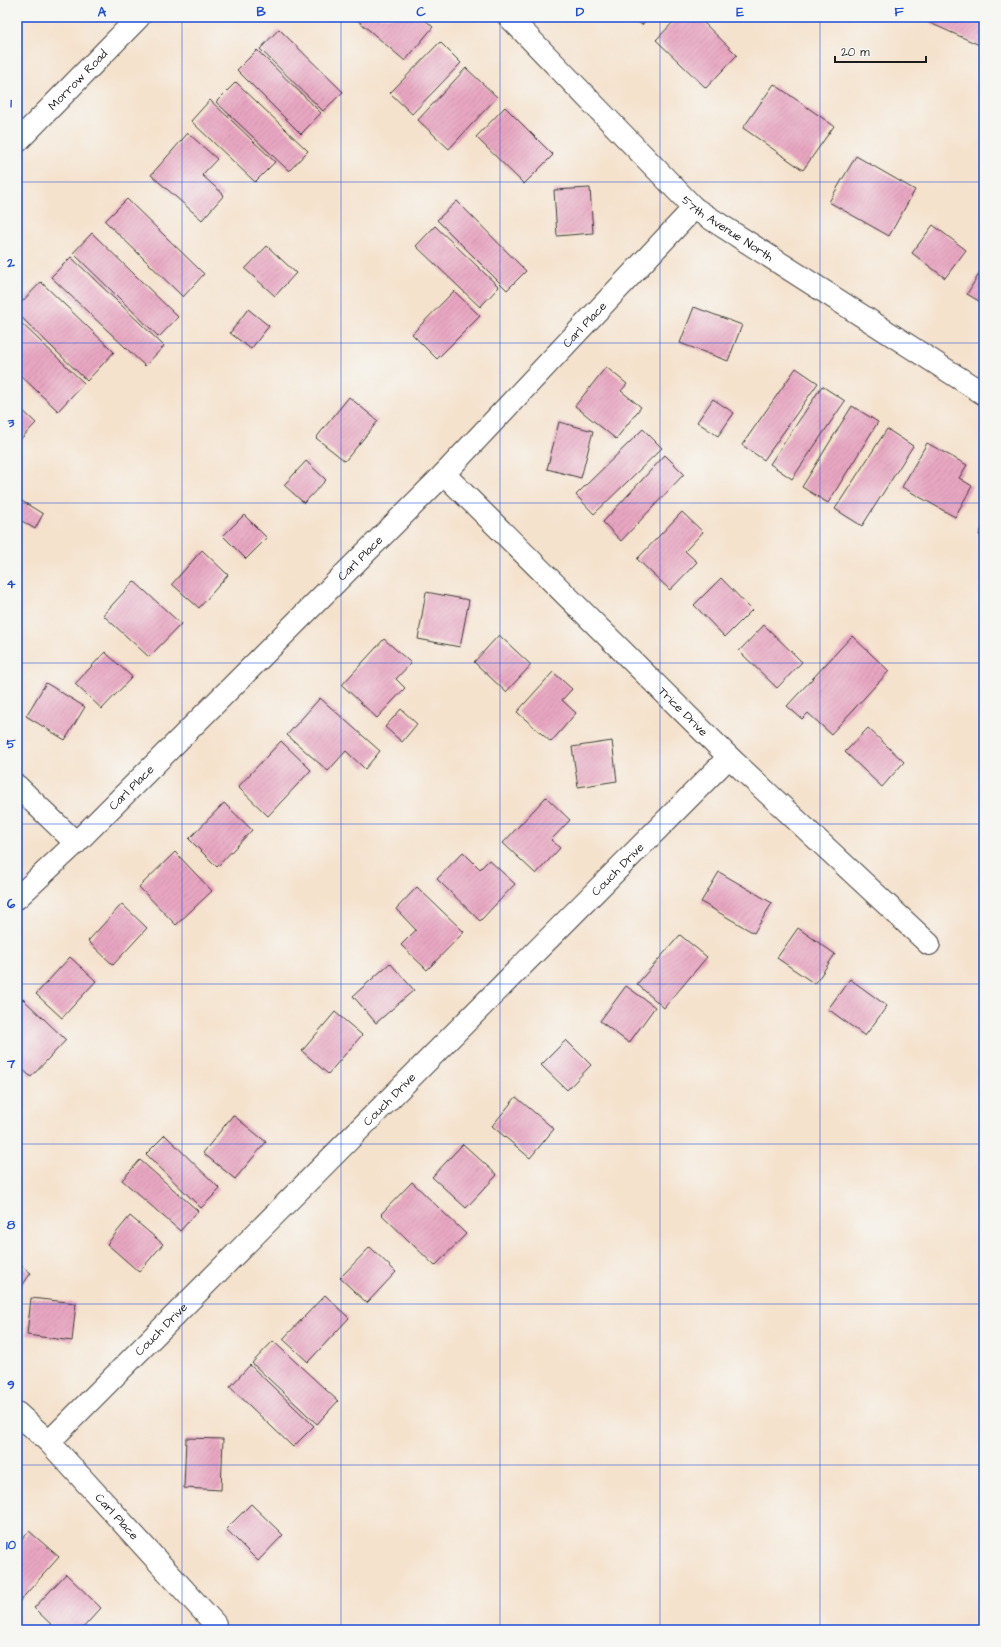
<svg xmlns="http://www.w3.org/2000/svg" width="1001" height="1647" font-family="'Architects Daughter',sans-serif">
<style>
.building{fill:url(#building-hatch)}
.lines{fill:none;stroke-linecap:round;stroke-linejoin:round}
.minor-casing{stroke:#3d3a37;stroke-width:24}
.tertiary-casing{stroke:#3d3a37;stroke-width:24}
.minor{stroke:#fff;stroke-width:22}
.tertiary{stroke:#fff;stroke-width:22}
.grid{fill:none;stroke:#1d4ed8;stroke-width:1;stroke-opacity:0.55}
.labels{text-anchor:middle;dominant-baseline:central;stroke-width:4;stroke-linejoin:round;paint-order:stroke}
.street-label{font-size:12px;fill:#1c1c1c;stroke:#f6f6f2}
.neatline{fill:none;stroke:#1d4ed8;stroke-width:1.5}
.grid-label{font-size:13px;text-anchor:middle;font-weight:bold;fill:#1d4ed8}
</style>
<defs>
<pattern id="building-hatch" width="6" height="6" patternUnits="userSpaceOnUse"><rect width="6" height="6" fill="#e8a6c1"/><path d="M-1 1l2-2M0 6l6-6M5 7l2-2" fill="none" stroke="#c68ea5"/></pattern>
</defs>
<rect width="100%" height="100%" fill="#f6f6f2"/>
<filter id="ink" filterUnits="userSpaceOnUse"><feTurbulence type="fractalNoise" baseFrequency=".025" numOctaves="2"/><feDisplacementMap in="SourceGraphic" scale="8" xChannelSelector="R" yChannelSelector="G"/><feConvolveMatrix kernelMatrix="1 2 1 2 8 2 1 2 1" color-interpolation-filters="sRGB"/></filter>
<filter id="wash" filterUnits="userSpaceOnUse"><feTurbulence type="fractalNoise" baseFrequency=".012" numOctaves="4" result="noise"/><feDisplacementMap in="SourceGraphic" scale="16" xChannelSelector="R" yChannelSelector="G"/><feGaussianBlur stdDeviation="0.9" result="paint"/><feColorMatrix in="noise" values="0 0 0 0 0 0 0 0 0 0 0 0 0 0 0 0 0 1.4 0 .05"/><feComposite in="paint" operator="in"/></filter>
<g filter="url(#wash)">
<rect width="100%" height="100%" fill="#f5e2cd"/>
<g id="blocks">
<path class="building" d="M356 17H422L433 27 405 61 355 18Z
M631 17H648L642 25Z
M678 17H698L737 55 706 88 656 40Z
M933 17H984V47L930 23Z
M279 29 343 92 323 111 260 49Z
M440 42 461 63 412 114 390 93Z
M257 50 321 113 301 134 237 70Z
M466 68 497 97 449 149 418 120Z
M236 82 308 151 289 171 216 102Z
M774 84 834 126 803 170 743 128Z
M210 100 275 162 255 182 191 121Z
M505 107 553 155 524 184 476 137Z
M188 133 217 159 202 175 224 195 202 220 151 175Z
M856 156 915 190 889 236 829 202Z
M590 188 593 233 557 236 554 190Z
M127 199 204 274 183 297 105 221Z
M457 201 526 271 507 290 437 220Z
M933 225 966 250 945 278 912 253Z
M435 226 499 287 480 307 416 246Z
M92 233 178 317 159 337 73 253Z
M267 246 296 273 275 296 245 269Z
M71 257 164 346 145 366 51 277Z
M984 266V304L967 294Z
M41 282 114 352 87 381 17 313V307Z
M454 291 480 316 437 359 412 334Z
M694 307 742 325 728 361 680 343Z
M248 309 269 326 251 349 230 333Z
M17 319 84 383 58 411 17 372Z
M606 367 627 384 621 391 641 407 616 439 575 406Z
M796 368 818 383 764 460 742 445Z
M822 386 845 401 792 479 770 464Z
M349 397 378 421 345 461 316 438Z
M713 399 734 413 718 436 697 422Z
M17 405 36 423 17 443Z
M852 406 878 422 828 503 802 487Z
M559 422 593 431 581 478 547 469Z
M643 429 662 448 594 514 576 495Z
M887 429 913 446 862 526 835 509Z
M927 443 967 465 959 478 972 486 955 517 902 487Z
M665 455 684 474 621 541 603 522Z
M306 461 326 480 304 503 284 485Z
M22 501 43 514 35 529 17 518V509Z
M682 512 703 532 685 551 697 562 670 590 637 559Z
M244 515 267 538 246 559 223 536Z
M984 523V537L979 535Z
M202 550 228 575 199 608 172 584Z
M721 578 752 610 725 637 694 605Z
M134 581 181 624 149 657 103 615Z
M426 592 469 600 460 647 418 639Z
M764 625 802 662 777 688 739 651Z
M499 635 531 665 506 692 474 662Z
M852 636 889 671 831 734 808 713 802 719 787 706Z
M384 639 411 663 396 679 405 688 377 718 342 685Z
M105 652 132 677 102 709 75 684Z
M553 672 572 689 562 700 576 713 551 742 517 712Z
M46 683 85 707 65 740 26 716Z
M320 698 380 751 365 769 346 751 328 771 287 735Z
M401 709 417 724 402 742 385 727Z
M868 728 904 762 882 787 845 752Z
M281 741 311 770 268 816 238 787Z
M612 741 617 781 578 787 572 747Z
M546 797 570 820 551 840 560 848 536 874 503 843Z
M224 803 252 830 217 867 189 839Z
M175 852 212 891 176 925 139 887Z
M463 852 480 869 489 860 515 884 480 921 437 879Z
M719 872 772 903 754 933 701 902Z
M417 887 464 932 427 970 401 945 416 930 396 909Z
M122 904 147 928 113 965 88 941Z
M798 928 835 954 815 984 777 958Z
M680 935 707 957 664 1008 637 984Z
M70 957 96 981 62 1018 36 994Z
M390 963 414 990 376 1023 353 996Z
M850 979 887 1006 865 1036 828 1009Z
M626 986 655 1007 629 1043 600 1021Z
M23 999 66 1040 31 1077 17 1064V1005Z
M335 1012 362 1035 328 1074 302 1051Z
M566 1040 591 1065 567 1090 541 1065Z
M516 1097 554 1129 530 1158 492 1126Z
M233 1115 266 1142 235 1179 203 1153Z
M165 1135 220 1189 201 1208 146 1154Z
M463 1144 497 1175 466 1208 432 1177Z
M140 1160 198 1211 180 1231 122 1180Z
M412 1182 466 1234 435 1266 381 1214Z
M130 1216 163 1244 139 1272 107 1244Z
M370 1247 396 1272 367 1303 340 1278Z
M17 1263 31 1273 17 1293Z
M325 1295 349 1318 308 1362 283 1339Z
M31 1298 76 1303 72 1341 27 1335Z
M273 1341 338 1401 317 1424 252 1363Z
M250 1365 314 1426 293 1447 230 1387Z
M186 1438 223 1439 221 1490 184 1488Z
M251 1504 283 1535 258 1561 226 1529Z
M29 1531 59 1557 17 1604V1544L18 1545Z
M66 1574 101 1608 81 1630H57L34 1608Z"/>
</g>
</g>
<g filter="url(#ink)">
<use href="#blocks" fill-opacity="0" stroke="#3d3a37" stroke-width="1"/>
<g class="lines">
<g class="minor-casing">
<g id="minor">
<path id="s1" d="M509 17 694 208 984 394"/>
<path id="s2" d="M444 474 729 757 929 944"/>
<path d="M17 786 76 843"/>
<path id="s3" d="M17 898 76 843 444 474 694 208"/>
<path id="s4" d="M17 1413 49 1442 215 1624"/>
<path id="s5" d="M49 1442 729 757"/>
</g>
</g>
<g class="tertiary-casing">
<g id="tertiary">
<path id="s6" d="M17 142 139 17"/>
</g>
</g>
<use href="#minor" class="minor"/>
<use href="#tertiary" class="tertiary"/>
</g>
</g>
<path class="grid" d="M182 17V1630M341 17V1630M500 17V1630M660 17V1630M820 17V1630M17 182H984M17 343H984M17 503H984M17 663H984M17 824H984M17 984H984M17 1144H984M17 1304H984M17 1465H984"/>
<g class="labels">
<g class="street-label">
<text stroke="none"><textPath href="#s6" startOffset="87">Morrow Road</textPath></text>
<text stroke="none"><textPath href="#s1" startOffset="305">57th Avenue North</textPath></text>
<text stroke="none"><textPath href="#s3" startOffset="807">Carl Place</textPath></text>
<text stroke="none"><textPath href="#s3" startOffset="483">Carl Place</textPath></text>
<text stroke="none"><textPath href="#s2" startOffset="337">Trice Drive</textPath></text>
<text stroke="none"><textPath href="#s3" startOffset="159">Carl Place</textPath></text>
<text stroke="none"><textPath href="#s5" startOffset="807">Couch Drive</textPath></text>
<text stroke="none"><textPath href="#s5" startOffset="483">Couch Drive</textPath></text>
<text stroke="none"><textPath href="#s5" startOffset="159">Couch Drive</textPath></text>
<text stroke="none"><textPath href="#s4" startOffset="144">Carl Place</textPath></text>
</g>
</g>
<rect width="1001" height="1647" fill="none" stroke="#f6f6f2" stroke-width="44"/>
<path d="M835 56v6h91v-6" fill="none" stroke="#1c1c1c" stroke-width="2"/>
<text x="841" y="56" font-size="12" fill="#1c1c1c" stroke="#f6f6f2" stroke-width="3" paint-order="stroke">20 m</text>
<rect x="22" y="22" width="957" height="1603" class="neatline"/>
<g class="grid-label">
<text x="102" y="16">A</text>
<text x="261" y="16">B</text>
<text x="421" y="16">C</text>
<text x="580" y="16">D</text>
<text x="740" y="16">E</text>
<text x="899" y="16">F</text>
<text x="11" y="107">1</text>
<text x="11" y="267">2</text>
<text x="11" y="427">3</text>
<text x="11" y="588">4</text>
<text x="11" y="748">5</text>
<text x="11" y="908">6</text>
<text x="11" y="1068">7</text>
<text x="11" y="1229">8</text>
<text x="11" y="1389">9</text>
<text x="11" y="1549">10</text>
</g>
</svg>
